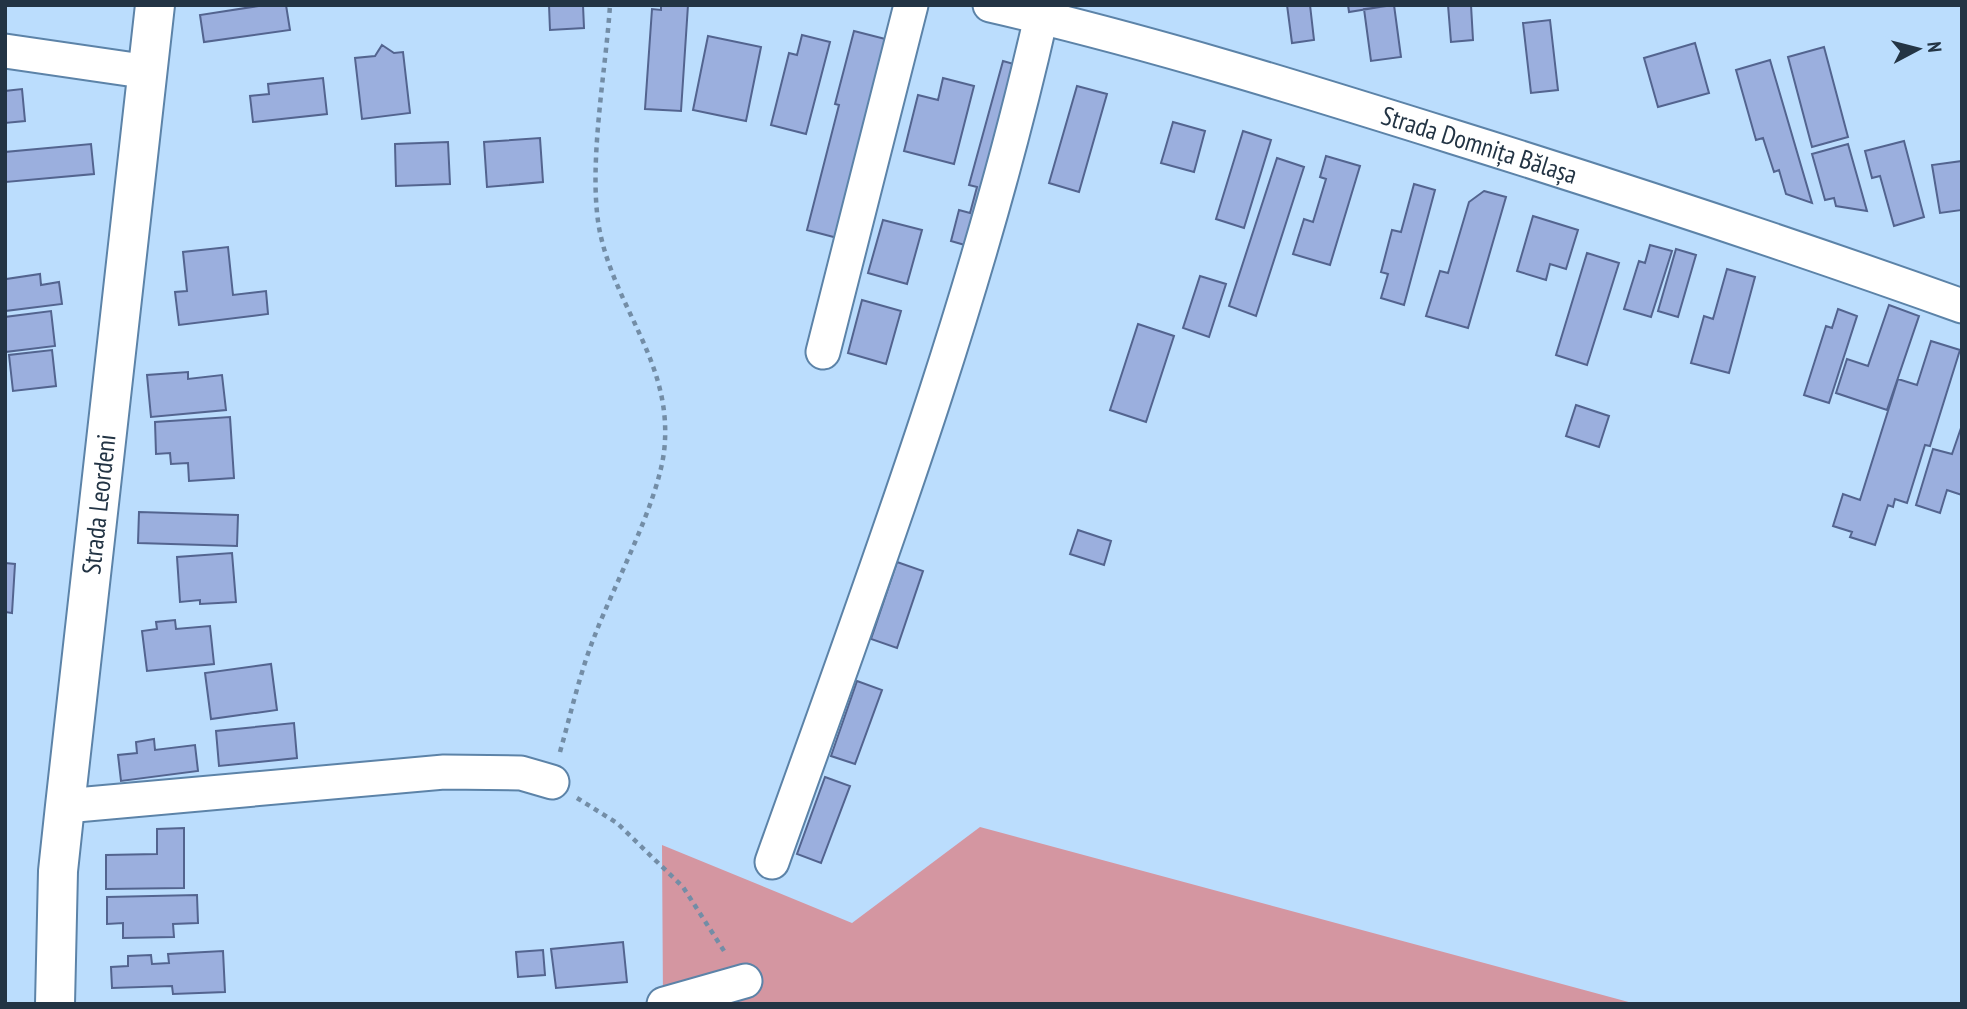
<svg xmlns="http://www.w3.org/2000/svg" width="1967" height="1009" viewBox="0 0 1967 1009" font-family="'PT Sans Narrow',sans-serif">
  <style>
    .green { fill: #d496a1 }
    .building { fill: #9bafde; stroke: #53648f; stroke-width: 2 }
    .lines { fill: none; stroke-linecap: round; stroke-linejoin: round }
    .street-casing { stroke: #5c83a8; stroke-width: 37 }
    .secondary-casing { stroke: #5c83a8; stroke-width: 42 }
    .path { stroke: #738da6; stroke-width: 4.5; stroke-dasharray: 5 5; stroke-linecap: butt }
    .street { stroke: #fff; stroke-width: 33 }
    .secondary { stroke: #fff; stroke-width: 38 }
    .labels { text-anchor: middle; stroke-width: 5; stroke-linejoin: round; paint-order: stroke }
    .street-label { font-size: 26px; fill: #233444; stroke: #bbddfd }
  </style>
  <rect width="100%" height="100%" fill="#bbddfd"/>
  <!-- green -->
  <path class="green" d="M980,827L1636,1004H663L662,845L852,923Z"/>
  <!-- building -->
  <path class="building" d="M265,5H286L290,30L204,42L200,15Z
    M549,5H583L584,28L550,30Z
    M661,5H688L681,111L645,109L652,9L661,10Z
    M1287,5H1310L1314,40L1292,43Z
    M1348,5H1392L1349,12Z
    M1394,5L1401,57L1371,61L1364,9Z
    M1448,5H1471L1473,40L1451,42Z
    M1550,20L1558,90L1531,93L1523,23Z
    M854,31L897,42L845,240L807,230L839,105L835,104Z
    M802,35L830,42L806,134L771,125L789,53L797,55Z
    M708,36L761,47L746,121L693,110Z
    M1695,43L1709,93L1658,107L1644,58Z
    M382,45L394,53L403,52L410,113L362,119L355,58L375,56Z
    M1824,47L1848,137L1812,147L1788,57Z
    M1770,60L1812,203L1786,194L1779,170L1774,172L1763,138L1756,140L1736,70Z
    M1003,61L1024,67L975,248L951,241L959,210L970,213L977,187L969,185Z
    M323,78L327,114L253,122L250,96L269,94L268,84Z
    M943,78L974,86L954,164L904,151L918,95L938,100Z
    M1077,86L1107,94L1079,192L1049,183Z
    M22,89L25,121L5,123V91Z
    M1173,122L1205,131L1194,172L1161,163Z
    M1243,131L1271,140L1244,228L1216,219Z
    M540,138L543,182L487,187L484,142Z
    M1904,141L1924,217L1894,226L1880,176L1872,178L1865,151Z
    M448,142L450,184L396,186L395,144Z
    M91,144L94,174L6,182L5,152Z
    M1848,144L1867,211L1836,206L1834,198L1825,200L1812,154Z
    M1326,156L1360,166L1330,265L1293,254L1304,219L1313,222L1326,179L1320,177Z
    M1277,158L1304,167L1256,316L1229,306Z
    M1962,161V210L1940,213L1932,165Z
    M1414,184L1435,190L1404,305L1381,298L1388,274L1381,272L1392,230L1401,232Z
    M1484,191L1506,197L1468,328L1426,316L1440,271L1448,273L1469,202Z
    M1533,216L1578,230L1566,269L1550,264L1546,280L1517,271Z
    M883,220L922,230L907,284L868,273Z
    M1650,245L1672,251L1651,317L1624,309L1639,261L1645,263Z
    M228,247L233,295L266,291L268,314L179,325L175,292L187,291L183,252Z
    M1676,249L1696,255L1678,317L1658,311Z
    M1587,253L1619,263L1587,365L1556,355Z
    M1727,269L1755,277L1729,373L1691,363L1704,316L1713,319Z
    M5,273L6,279L40,274L41,285L59,282L62,304L5,311Z
    M1200,276L1226,284L1209,337L1183,328Z
    M862,300L901,311L886,364L848,353Z
    M1889,305L1919,316L1887,410L1836,393L1847,359L1868,366Z
    M1838,309L1857,316L1829,403L1804,395L1826,326L1832,328Z
    M51,311L55,346L5,352V317Z
    M1138,324L1174,336L1146,422L1110,410Z
    M1931,341L1960,350L1930,446L1925,445L1907,503L1895,499L1893,507L1888,505L1875,545L1850,537L1852,532L1833,526L1843,494L1860,500L1898,379L1917,385Z
    M52,350L56,386L13,391L9,355Z
    M188,372V379L222,375L226,410L151,417L147,375Z
    M1576,405L1609,416L1599,447L1566,436Z
    M230,417L234,478L189,481L188,463L171,464L170,453L156,454L155,422Z
    M1962,425V495L1947,490L1940,513L1916,505L1933,449L1952,454Z
    M139,512L238,515L237,546L138,543Z
    M1078,530L1111,541L1104,565L1070,554Z
    M232,553L236,602L200,604V600L180,602L177,557Z
    M897,562L923,571L897,648L871,639Z
    M5,563L15,564L12,613L5,612Z
    M175,620L176,629L210,626L214,664L147,671L142,631L157,629L156,622Z
    M271,664L277,710L211,719L205,673Z
    M857,681L882,690L855,764L831,756Z
    M294,723L297,758L219,766L216,731Z
    M154,739L155,750L195,745L198,771L121,781L118,755L137,753L136,742Z
    M825,777L850,786L821,863L797,854Z
    M184,828V888L106,889V855L157,854V829Z
    M197,895L198,923L173,924L174,937L123,938V923L107,924V897Z
    M623,942L627,982L556,988L551,949Z
    M543,950L545,975L518,977L516,952Z
    M223,951L225,992L173,994L172,986L112,988L111,967L128,966V956L151,955L152,964L169,963L168,954Z"/>
  <g class="lines">
    <defs>
      <g id="street">
        <path id="s1" d="M990,5C1147,41 1301,89 1454,137C1624,190 1794,246 1962,306"/>
        <path d="M5,51L149,72"/>
        <path d="M823,352L911,5"/>
        <path d="M65,806L444,772L521,773L552,782"/>
        <path d="M772,862C871,584 976,306 1041,17"/>
        <path d="M664,1004L745,981"/>
      </g>
      <g id="secondary">
        <path id="s2" d="M55,1004L58,871L65,806L155,5"/>
      </g>
    </defs>
    <!-- street casing -->
    <use href="#street" class="street-casing"/>
    <!-- secondary casing -->
    <use href="#secondary" class="secondary-casing"/>
    <!-- path -->
    <path class="path" d="M560,752C571,713 580,672 595,635C615,583 657,505 664,452C674,367 619,314 601,237C586,174 606,71 610,5
      M577,798L617,823L683,887L726,954"/>
    <!-- street -->
    <use href="#street" class="street"/>
    <!-- secondary -->
    <use href="#secondary" class="secondary"/>
  </g>
  <g class="labels">
    <!-- street labels -->
    <g class="street-label">
      <text dy="9" stroke="none"><textPath href="#s1" startOffset="509">Strada Domnița Bălașa</textPath></text>
      <text dy="9" stroke="none"><textPath href="#s2" startOffset="502">Strada Leordeni</textPath></text>
    </g>
  </g>
  <!-- border -->
  <rect width="1967" height="1009" fill="none" stroke="#233444" stroke-width="14"/>
  <!-- north arrow -->
  <g transform="translate(1918 49) rotate(83)" stroke="#bbddfd" stroke-width="5" paint-order="stroke">
  <path d="M0-5L12 26L0 18L-12 26Z" fill="#233444"/>
  <text y="-10" font-size="19" font-weight="bold" text-anchor="middle" fill="#233444">N</text>
  </g>
</svg>
